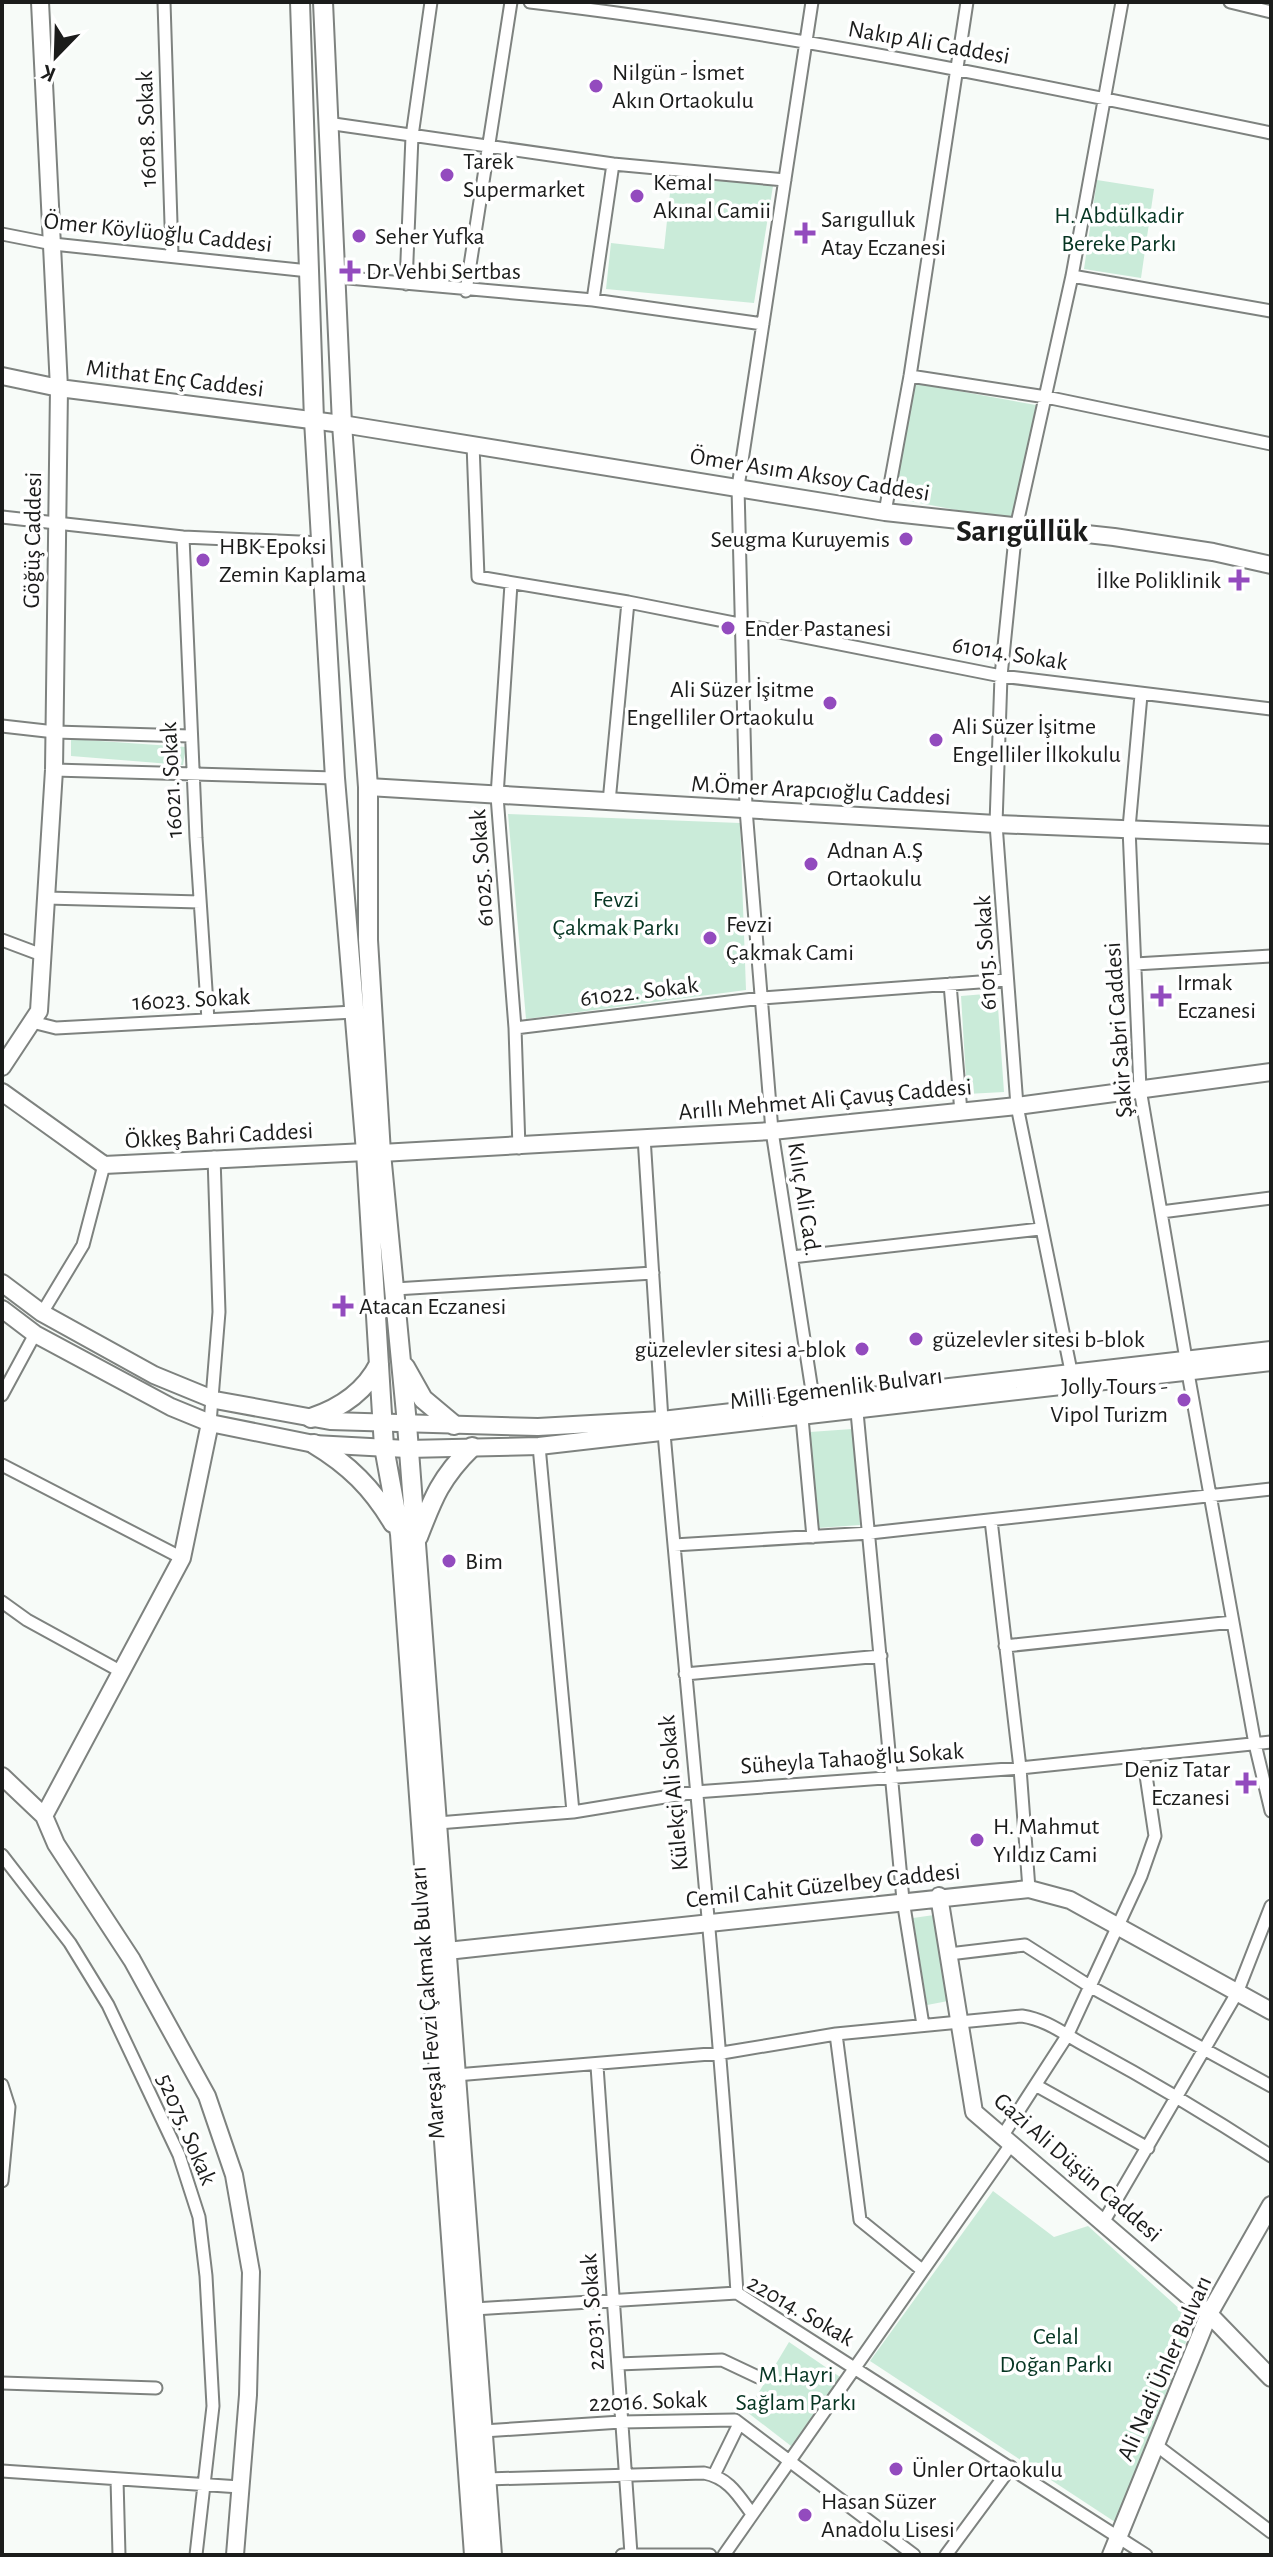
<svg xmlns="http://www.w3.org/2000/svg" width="1273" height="2557" viewBox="0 0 1273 2557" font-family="'Alegreya Sans',sans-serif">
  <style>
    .green { fill: #caebd9 }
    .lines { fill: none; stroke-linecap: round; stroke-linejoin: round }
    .street-casing { stroke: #7e827f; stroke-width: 15 }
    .secondary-casing { stroke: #7e827f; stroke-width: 20 }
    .primary-casing { stroke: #7e827f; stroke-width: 22 }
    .street { stroke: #fff; stroke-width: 11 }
    .secondary { stroke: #fff; stroke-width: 16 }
    .primary { stroke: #fff; stroke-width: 18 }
    .poi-dot { fill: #934bbe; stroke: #fff; stroke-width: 3 }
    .labels { text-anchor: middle; stroke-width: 7; stroke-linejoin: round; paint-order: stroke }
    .street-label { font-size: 24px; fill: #1b1c1b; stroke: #fff }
    .poi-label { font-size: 24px; fill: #1b1c1b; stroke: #fff; text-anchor: start }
    .park-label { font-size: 24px; fill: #063522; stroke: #fff }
    .district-label { font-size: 32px; font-weight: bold; fill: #1b1c1b; stroke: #fff }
  </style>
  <rect width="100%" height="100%" fill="#f7fbf8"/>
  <!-- green -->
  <path class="green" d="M672,174L773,186L754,303L606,289L611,243L664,249Z
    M1097,180L1154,189L1141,278L1084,269Z
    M914,383L1036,405L1015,521L893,498Z
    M71,739L186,747L183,765L71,756Z
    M508,814L740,823L746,990L526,1019Z
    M997,993L1004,1092L967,1094L961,996Z
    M852,1429L860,1525L818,1528L810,1432Z
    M934,1915L948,2001L927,2005L913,1918Z
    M993,2191L1054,2237L1088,2226L1194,2322L1115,2522L870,2361Z
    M789,2342L840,2377L791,2446L747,2412Z"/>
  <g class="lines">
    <defs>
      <path id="street" d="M164,2L172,255
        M530,2C780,31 1025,82 1271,133
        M812,2L738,487L746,809L772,1131L814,1404
        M1230,2L1271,12
        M327,123L613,164L785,180
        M2,234L53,244L309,271
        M1072,276L1271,311
        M337,277L593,300L763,324
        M406,284L412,136L431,2
        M466,291L511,2
        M593,300L613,164
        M910,376L1046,397L1271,444
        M473,444L478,577L628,602L1001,676L1271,709
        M885,512L910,376L967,2
        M2,517L183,537L322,543
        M183,537L196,838L208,1020
        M511,584L497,796L515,1028L519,1148
        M1141,695L1129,828L1140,1089L1186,1359
        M2,726L55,732L190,736
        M54,770L335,778
        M609,802L628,602
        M46,898L200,902
        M2,940L42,955
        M1135,964L1271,956
        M950,984L961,1112
        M32,1022L56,1028L354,1012
        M515,1028L762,998L1007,980
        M644,1137L662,1420
        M1161,1212L1271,1198
        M792,1257L1040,1229
        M395,1289L653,1273
        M42,1313L83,1245L104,1165
        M1071,1371L1017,1106L996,824L1001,676L1016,528L1072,276L1122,2
        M1188,1373L1255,1744L1271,1811
        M2,1395L35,1334
        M857,1412L903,1900L923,2025
        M802,1418L813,1537
        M210,1423L219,1312L214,1157
        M664,1433C689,1719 719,2006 737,2293
        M539,1446L573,1812
        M2,1465L182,1558
        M991,1520L1020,1768L1029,1889
        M674,1545L870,1533L1271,1489
        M2,1602L27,1620L120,1671
        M1005,1646L1233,1622
        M685,1674L881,1656
        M438,1823L573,1812L695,1792L1020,1768L1271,1742
        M2,1855L70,1943L108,2005L179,2155L199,2217L206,2276L213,2406L196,2555
        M949,1954L1025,1945L1091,1987L1271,2086
        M836,2034L860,2220L922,2270
        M597,2066L631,2554
        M456,2075L722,2053L836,2034L1022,2016C1048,2020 1065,2035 1088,2047C1151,2081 1211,2117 1271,2156
        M2,2085L9,2107L2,2181
        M1037,2086L1148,2148
        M1003,2135L1067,2036L1141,1876L1155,1836L1143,1755
        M1104,2221L1237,1993L1271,1906
        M474,2309L737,2293L1146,2555
        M618,2364L722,2360L758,2377
        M2,2383L156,2388
        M483,2431L621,2422L735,2420L914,2555
        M1156,2445L1271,2532
        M2,2471L240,2487
        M714,2475L739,2424
        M117,2479L119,2555
        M486,2479L704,2473C729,2478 738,2495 752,2514
        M622,2555H710
        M724,2555L1012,2143
        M946,2555L1011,2467"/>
      <path id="secondary" d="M2,376L59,388L342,424L885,512L1114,537L1213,552L1271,565
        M368,787L996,824L1271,835
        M2,1067L39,1011L54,770L59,388L40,2
        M2,1092L104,1165L366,1152
        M381,1153L772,1131L1017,1106L1271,1072
        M2,1283L42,1313L154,1375L215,1400L330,1421L538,1427L662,1420L1271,1350
        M2,1309L35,1334L171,1407L210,1423L314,1444L407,1449L539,1446L1271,1362
        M2,1776L44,1816L56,1844L132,1960L207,2096L234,2175L251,2272L248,2395L235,2555
        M44,1816L182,1558L210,1423
        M939,1896L974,2112L1209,2314L1271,2378
        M447,1951L1029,1889L1070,1900L1271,2011
        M1111,2555L1209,2314L1271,2205"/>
      <path id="primary" d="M300,2L314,420L335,778L366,1152L384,1447L400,1534L474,2555
        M323,2L342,424L368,787V940L381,1153L407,1424L492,2555
        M405,1367L423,1399L454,1425
        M311,1418C341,1408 365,1392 379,1364
        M314,1444C349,1465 372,1488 393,1523
        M418,1537C433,1498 441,1477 472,1447"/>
    </defs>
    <!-- street casing -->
    <use href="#street" class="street-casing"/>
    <!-- secondary casing -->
    <use href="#secondary" class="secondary-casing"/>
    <!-- primary casing -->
    <use href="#primary" class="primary-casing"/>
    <!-- street -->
    <use href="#street" class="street"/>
    <!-- secondary -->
    <use href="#secondary" class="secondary"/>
    <!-- primary -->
    <use href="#primary" class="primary"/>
  </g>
  <!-- markers -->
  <g class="poi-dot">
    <circle cx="596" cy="86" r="8"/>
    <circle cx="447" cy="175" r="8"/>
    <circle cx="637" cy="196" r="8"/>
    <path d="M801 221h8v8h8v8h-8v8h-8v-8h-8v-8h8z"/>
    <circle cx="359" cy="236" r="8"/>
    <path d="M346 259h8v8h8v8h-8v8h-8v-8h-8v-8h8z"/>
    <circle cx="906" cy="539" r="8"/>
    <circle cx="203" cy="560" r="8"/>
    <path d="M1235 568h8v8h8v8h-8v8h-8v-8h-8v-8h8z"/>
    <circle cx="728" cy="628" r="8"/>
    <circle cx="830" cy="703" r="8"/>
    <circle cx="936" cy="740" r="8"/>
    <circle cx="811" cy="864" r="8"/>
    <circle cx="710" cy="938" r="8"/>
    <path d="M1157 984h8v8h8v8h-8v8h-8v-8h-8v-8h8z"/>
    <path d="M339 1294h8v8h8v8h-8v8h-8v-8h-8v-8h8z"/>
    <circle cx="916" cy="1339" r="8"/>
    <circle cx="862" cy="1349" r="8"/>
    <circle cx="1184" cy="1400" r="8"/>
    <circle cx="449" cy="1561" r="8"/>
    <path d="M1242 1771h8v8h8v8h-8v8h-8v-8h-8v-8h8z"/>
    <circle cx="977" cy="1840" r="8"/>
    <circle cx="896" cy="2469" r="8"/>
    <circle cx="805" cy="2515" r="8"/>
  </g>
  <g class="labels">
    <!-- street labels -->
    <g class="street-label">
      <text transform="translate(929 42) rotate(10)" y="8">Nakıp Ali Caddesi</text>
      <text transform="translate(146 129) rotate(-92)" y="8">16018. Sokak</text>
      <text transform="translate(158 232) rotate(6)" y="8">Ömer Köylüoğlu Caddesi</text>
      <text transform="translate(175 378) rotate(7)" y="8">Mithat Enç Caddesi</text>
      <text transform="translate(810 474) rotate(9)" y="8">Ömer Asım Aksoy Caddesi</text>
      <text transform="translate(32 540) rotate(-89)" y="8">Göğüş Caddesi</text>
      <text transform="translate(1010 653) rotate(9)" y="8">61014. Sokak</text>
      <text transform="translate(171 780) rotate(-93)" y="8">16021. Sokak</text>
      <text transform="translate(821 790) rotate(3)" y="8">M.Ömer Arapcıoğlu Caddesi</text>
      <text transform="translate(481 868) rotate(-94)" y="8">61025. Sokak</text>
      <text transform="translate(985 953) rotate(-93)" y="8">61015. Sokak</text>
      <text transform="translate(639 991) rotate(-7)" y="8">61022. Sokak</text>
      <text transform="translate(191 999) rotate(-3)" y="8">16023. Sokak</text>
      <text transform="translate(1118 1030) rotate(-94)" y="8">Şakir Sabri Caddesi</text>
      <text transform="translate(825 1099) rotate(-5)" y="8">Arıllı Mehmet Ali Çavuş Caddesi</text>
      <text transform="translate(219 1135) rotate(-3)" y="8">Ökkeş Bahri Caddesi</text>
      <text transform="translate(805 1199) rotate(81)" y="8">Kılıç Ali Cad.</text>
      <text transform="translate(836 1388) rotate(-7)" y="8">Milli Egemenlik Bulvarı</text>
      <text transform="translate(852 1758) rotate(-4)" y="8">Süheyla Tahaoğlu Sokak</text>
      <text transform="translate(673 1793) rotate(-95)" y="8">Külekçi Ali Sokak</text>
      <text transform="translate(823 1885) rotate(-6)" y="8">Cemil Cahit Güzelbey Caddesi</text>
      <text transform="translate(427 2003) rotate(-94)" y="8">Mareşal Fevzi Çakmak Bulvarı</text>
      <text transform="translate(187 2129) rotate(67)" y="8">52075. Sokak</text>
      <text transform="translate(1078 2167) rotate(41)" y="8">Gazi Ali Düşün Caddesi</text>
      <text transform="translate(801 2310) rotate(30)" y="8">22014. Sokak</text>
      <text transform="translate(592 2312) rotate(-94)" y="8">22031. Sokak</text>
      <text transform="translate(1164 2368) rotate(-66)" y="8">Ali Nadi Ünler Bulvarı</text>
      <text transform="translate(648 2401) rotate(-2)" y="8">22016. Sokak</text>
    </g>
    <!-- poi labels -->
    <g class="poi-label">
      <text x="612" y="80">Nilgün - İsmet<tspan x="612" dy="28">Akın Ortaokulu</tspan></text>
      <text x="463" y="169">Tarek<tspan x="463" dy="28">Supermarket</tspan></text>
      <text x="653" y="190">Kemal<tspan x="653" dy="28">Akınal Camii</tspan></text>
      <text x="821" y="227">Sarıgulluk<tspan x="821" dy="28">Atay Eczanesi</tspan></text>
      <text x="375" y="244">Seher Yufka</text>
      <text x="366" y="279">Dr Vehbi Sertbas</text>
      <text x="890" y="547" text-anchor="end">Seugma Kuruyemis</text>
      <text x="219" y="554">HBK Epoksi<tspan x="219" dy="28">Zemin Kaplama</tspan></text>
      <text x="1221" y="588" text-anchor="end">İlke Poliklinik</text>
      <text x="744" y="636">Ender Pastanesi</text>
      <text x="814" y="697" text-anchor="end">Ali Süzer İşitme<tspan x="814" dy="28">Engelliler Ortaokulu</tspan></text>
      <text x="952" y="734">Ali Süzer İşitme<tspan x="952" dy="28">Engelliler İlkokulu</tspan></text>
      <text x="827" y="858">Adnan A.Ş<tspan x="827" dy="28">Ortaokulu</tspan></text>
      <text x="726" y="932">Fevzi<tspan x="726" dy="28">Çakmak Cami</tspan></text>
      <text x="1177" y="990">Irmak<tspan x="1177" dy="28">Eczanesi</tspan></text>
      <text x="359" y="1314">Atacan Eczanesi</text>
      <text x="932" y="1347">güzelevler sitesi b-blok</text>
      <text x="846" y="1357" text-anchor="end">güzelevler sitesi a-blok</text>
      <text x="1168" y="1394" text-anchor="end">Jolly Tours -<tspan x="1168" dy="28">Vipol Turizm</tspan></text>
      <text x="465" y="1569">Bim</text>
      <text x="1230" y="1777" text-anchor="end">Deniz Tatar<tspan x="1230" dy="28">Eczanesi</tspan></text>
      <text x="993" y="1834">H. Mahmut<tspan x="993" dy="28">Yıldız Cami</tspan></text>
      <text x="912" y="2477">Ünler Ortaokulu</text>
      <text x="821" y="2509">Hasan Süzer<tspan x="821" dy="28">Anadolu Lisesi</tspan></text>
    </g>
    <!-- park labels -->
    <g class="park-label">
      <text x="1119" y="223">H. Abdülkadir<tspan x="1119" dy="28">Bereke Parkı</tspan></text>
      <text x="616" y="907">Fevzi<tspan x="616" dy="28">Çakmak Parkı</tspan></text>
      <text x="1056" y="2344">Celal<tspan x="1056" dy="28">Doğan Parkı</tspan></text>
      <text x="796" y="2382">M.Hayri<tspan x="796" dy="28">Sağlam Parkı</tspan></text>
    </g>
    <!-- district labels -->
    <g class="district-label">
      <text x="1022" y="541">Sarıgüllük</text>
    </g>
  </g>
  <!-- border -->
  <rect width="1273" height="2557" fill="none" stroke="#1b1c1b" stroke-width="8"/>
  <!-- north arrow -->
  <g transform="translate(56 56) rotate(203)" stroke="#ffffff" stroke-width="6" paint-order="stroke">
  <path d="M0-6L14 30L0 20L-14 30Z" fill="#1b1c1b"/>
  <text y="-12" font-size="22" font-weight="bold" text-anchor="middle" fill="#1b1c1b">K</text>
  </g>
</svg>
